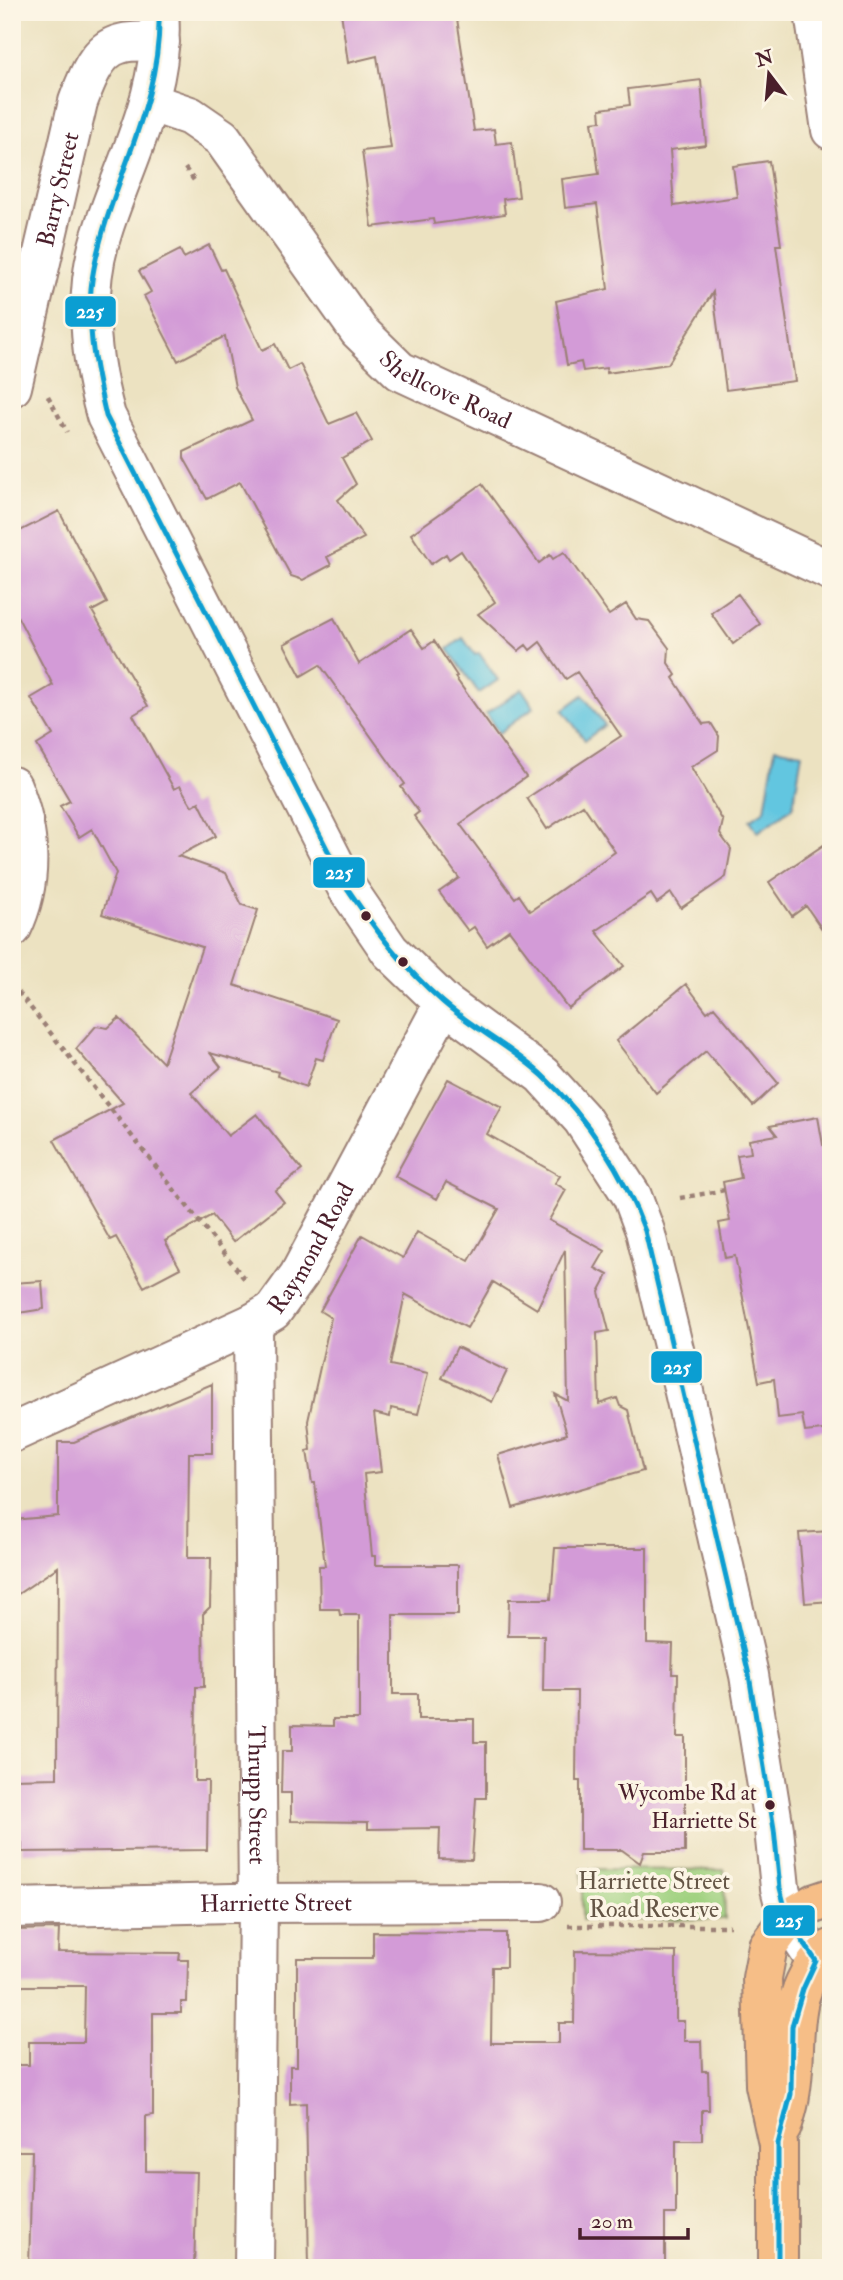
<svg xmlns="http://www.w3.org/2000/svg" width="843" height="2280" viewBox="0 0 843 2280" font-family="'IM FELL Double Pica',serif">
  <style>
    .green { fill: #a1d281; stroke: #767856; stroke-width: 2 }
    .water { fill: #62c6e0; stroke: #567286; stroke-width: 2 }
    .building { fill: #d39bd7 }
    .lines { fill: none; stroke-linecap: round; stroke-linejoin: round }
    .minor-casing { stroke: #9b8076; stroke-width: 42 }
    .major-casing { stroke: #9b8076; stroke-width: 42 }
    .path { stroke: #9b8076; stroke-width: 4.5; stroke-dasharray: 5 5; stroke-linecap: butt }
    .minor { stroke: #fff; stroke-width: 38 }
    .major { stroke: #f6be87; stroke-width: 38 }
    .bus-1-casing { stroke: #fcf5e5; stroke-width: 10 }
    .bus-1 { stroke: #0b9ed2; stroke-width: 5 }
    .bus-dot { fill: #4a1f2b; stroke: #fcf5e5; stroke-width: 2.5 }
    .labels { text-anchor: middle; stroke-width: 7; stroke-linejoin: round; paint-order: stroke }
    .bus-label { font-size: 22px; fill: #4a1f2b; stroke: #fcf5e5; text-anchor: end }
    .street-label { font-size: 24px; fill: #4a1f2b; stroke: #fcf5e5 }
    .park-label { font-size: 24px; fill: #645545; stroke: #fcf5e5 }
    .line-badge { stroke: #fcf5e5; stroke-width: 2.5 }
    .badge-label { font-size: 19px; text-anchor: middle; font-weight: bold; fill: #fff }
  </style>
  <rect width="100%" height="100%" fill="#fcf5e5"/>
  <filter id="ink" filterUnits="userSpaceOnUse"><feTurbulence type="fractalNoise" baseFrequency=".0143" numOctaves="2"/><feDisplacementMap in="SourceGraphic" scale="14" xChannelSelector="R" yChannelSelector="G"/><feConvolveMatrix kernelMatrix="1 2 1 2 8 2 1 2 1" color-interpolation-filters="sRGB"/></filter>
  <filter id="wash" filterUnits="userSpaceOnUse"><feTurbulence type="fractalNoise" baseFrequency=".00686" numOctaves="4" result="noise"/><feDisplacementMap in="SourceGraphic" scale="28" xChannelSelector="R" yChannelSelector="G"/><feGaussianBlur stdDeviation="1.57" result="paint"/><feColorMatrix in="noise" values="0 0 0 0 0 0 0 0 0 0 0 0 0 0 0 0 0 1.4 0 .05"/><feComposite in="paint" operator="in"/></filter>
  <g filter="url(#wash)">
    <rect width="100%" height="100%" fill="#ece2c1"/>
    <!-- green -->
    <path class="green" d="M582,1869L724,1870L725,1919L582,1920Z"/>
    <!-- water -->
    <path class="water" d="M463,638L475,655L479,653L498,680L479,693L448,649Z
      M522,689L534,707L499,733L486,714Z
      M583,695L605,725L585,740L563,710Z
      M775,748L802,753L793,807L758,832L750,820L765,810Z"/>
    <g id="blocks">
      <!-- building -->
      <path class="building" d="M341,12H456L474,131L494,129L496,144L512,142L519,197L503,199L505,214L434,224L433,219L372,227L362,151L391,148L377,56L348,63Z
        M701,80L706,145L670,150L674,206L737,197L733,166L769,161L781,245H776L795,381L726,390L713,292L668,364L607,373L606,368L583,371L581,362L567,365L556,301L608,289L597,204L565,208L562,179L599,174L592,122L601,121L600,109L630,105L628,89Z
        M209,245L221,270L224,269L262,350L275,344L288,370L300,364L329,424L356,413L372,441L342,458L356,484L338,500L364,538L327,557L331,565L303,580L291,576L240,482L207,499L184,458V452L252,420L235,387L225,336L178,361L144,296L151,292L139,271L180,250L184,258Z
        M482,484L539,563L550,555L553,559L564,552L609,615L626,604L636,619L649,621L669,648L668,663L676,675L673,678L703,724L711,723L719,736L718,750L691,767L723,821L720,834L731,849L726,877L681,908L671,893L657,903L651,894L596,931L624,966L568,1008L509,930L487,946L474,927L468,931L439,892L459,878L414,816L419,812L401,787L405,784L320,665L301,676L284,644L334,618L359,664L411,629L424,648L434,641L457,676L455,677L526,777L460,824L515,898L519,895L530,911L615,852L583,805L547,829L527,798L621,736L577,672L566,679L540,642L530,650L526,645L518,651L478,614L495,602L461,551L449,559L446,554L431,564L411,534Z
        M59,511L107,603L92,611L148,706L133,715L174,789L180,786L192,806L199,802L216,836L178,856L226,873L242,905L258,910L234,985L337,1019L323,1060L316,1058L306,1087L277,1076L278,1072L210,1053L221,1067L191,1093L228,1136L257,1114L302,1170L275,1191L284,1202L233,1242L212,1215L165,1241L180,1268L144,1287L116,1237L110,1240L54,1140L123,1103L76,1049L96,1026L108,1028L119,1018L163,1063L202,947L102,914L116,873L92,829L79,837L60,806L70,801L37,745L53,735L31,698L53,685L12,606V535Z
        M738,594L760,624L733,644L711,613Z
        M831,840V942L806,906L792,916L769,882Z
        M686,984L707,1012L714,1007L778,1083L753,1106L706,1051L656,1093L616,1041Z
        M448,1079L502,1107L487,1134L560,1176L555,1183L566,1190L549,1220L605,1251L595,1268L608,1275L599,1292L609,1331L597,1333L599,1404L617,1398L620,1406L628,1410L643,1471L513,1508L498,1455L567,1434L555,1394L568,1401L565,1250L537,1309L493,1282L467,1328L405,1294L390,1365L428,1373L418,1414L391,1408L390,1417L374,1413L381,1472L364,1474L372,1556H375V1565H458V1615H393V1694H418V1719H474V1742H486V1798H476L472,1860L439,1859L440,1828L368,1829V1822L291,1821V1793H281L282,1751H292V1725L333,1726V1719H359V1615H340L339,1609H320L319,1566H325L315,1483H312L307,1451L311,1450L308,1421L331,1318L320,1311L362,1235L403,1258L417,1232L469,1261L499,1209L446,1182L437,1199L395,1176Z
        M818,1117L823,1145L827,1144L831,1163V1429L805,1432L802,1415L778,1418L774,1379L759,1382L735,1256L725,1258L719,1223L730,1221L723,1182L741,1178L737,1155L751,1153L749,1140L777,1135L770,1126Z
        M42,1281L44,1309L12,1314V1283Z
        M457,1347L507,1371L492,1402L442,1378Z
        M212,1384V1453H189L188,1558H211L210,1607L203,1614L204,1687H196L195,1781H208L207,1850L22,1852V1843H12V1779L57,1778L58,1567L12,1598V1520L58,1516V1442H74Z
        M831,1531V1601L805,1603L799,1533Z
        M555,1548H647V1643L673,1644L672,1674H678L677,1737H685V1852H644L640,1863L622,1850H580V1781H576L577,1691H543L544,1636H508L509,1599H551Z
        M59,1929L58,1952L180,1953L179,1960H188L187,2002H181V2013H153V2115L146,2116V2171L197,2172L194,2268H29L32,2151H12V2065H29V2042H84L85,1986H12V1930Z
        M373,1932L506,1933V1967H492L491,2043H559V2023H574L575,1951L676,1952V2021H684V2041H701L702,2071H708L709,2110H702V2140H676V2214H665V2263H632V2268H546V2265L309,2268L306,2103L290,2104V2066H297V1958H373Z"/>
    </g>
  </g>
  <g filter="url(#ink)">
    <use href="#blocks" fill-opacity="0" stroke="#9b8076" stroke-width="2"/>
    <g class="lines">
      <defs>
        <g id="minor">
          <path d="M159,12C166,88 127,157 104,227C83,287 89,355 106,416L347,888L390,951L444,1003L542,1075L582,1119L632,1196L645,1231L679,1370L749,1675L774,1829L780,1888L788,1919L816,1961"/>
          <path d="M814,12L831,130"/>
          <path id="s1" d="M149,102L190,116L222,138L359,331L400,371L831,571"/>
          <path id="s2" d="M12,387L78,102C86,81 96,50 120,44C132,40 147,42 160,42"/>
          <path d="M12,786C31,832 34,882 12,928"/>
          <path id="s3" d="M253,1323L258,1903L254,2268"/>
          <path id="s4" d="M12,1433L253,1323L273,1311L299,1275L444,1003"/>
          <path id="s5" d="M12,1908L232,1903L541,1902"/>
        </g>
        <path id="major" d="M782,2127C785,2116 789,2106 790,2095C800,2042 782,1990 831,1949
          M778,2268V2144L765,2085L762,1978L768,1946L788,1919L813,1904L831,1898"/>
      </defs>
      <!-- minor casing -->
      <use href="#minor" class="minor-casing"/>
      <!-- major casing -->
      <use href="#major" class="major-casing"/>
      <!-- path -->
      <path class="path" d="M185,168L196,183
        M48,396L67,432
        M12,984L247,1282
        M680,1198L725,1190
        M568,1926H730"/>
      <!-- minor -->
      <use href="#minor" class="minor"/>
      <!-- major -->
      <use href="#major" class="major"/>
      <defs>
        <path id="bus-1" d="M159,12C162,104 111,181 94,268C84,317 95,369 106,416L347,888C377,932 403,967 443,1002C474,1029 513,1048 543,1076C587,1117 624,1174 645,1231L749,1675L774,1829L780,1888L788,1919L816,1961L803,1989L792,2026L791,2094L778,2144V2268"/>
      </defs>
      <!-- bus-1 casing -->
      <use href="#bus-1" class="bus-1-casing"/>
      <!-- bus-1 -->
      <use href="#bus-1" class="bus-1"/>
    </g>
  </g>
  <!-- markers -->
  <g class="bus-dot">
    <circle cx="366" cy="916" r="6"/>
    <circle cx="403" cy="962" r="6"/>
    <circle cx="770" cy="1805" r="6"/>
  </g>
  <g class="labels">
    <!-- bus labels -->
    <g class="bus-label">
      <text x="757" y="1800">Wycombe Rd at<tspan x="757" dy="28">Harriette St</tspan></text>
    </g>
    <!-- street labels -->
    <g class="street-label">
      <text dy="8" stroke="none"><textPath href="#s2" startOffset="203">Barry Street</textPath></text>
      <text dy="8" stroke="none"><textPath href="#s1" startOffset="425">Shellcove Road</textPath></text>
      <text dy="8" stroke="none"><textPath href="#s4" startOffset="362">Raymond Road</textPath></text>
      <text dy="8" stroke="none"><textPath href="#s3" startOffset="472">Thrupp Street</textPath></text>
      <text dy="8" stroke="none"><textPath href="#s5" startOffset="264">Harriette Street</textPath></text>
    </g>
    <!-- park labels -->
    <g class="park-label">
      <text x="654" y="1889">Harriette Street<tspan x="654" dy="28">Road Reserve</tspan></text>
    </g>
  </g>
  <g class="line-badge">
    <rect x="64" y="295" width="53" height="33" rx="7" fill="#0b9ed2"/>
    <rect x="312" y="856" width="54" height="33" rx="7" fill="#0b9ed2"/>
    <rect x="650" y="1350" width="53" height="34" rx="7" fill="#0b9ed2"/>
    <rect x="762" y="1904" width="54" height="33" rx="7" fill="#0b9ed2"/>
  </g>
  <g class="badge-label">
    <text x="90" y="318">225</text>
    <text x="339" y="879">225</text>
    <text x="677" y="1374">225</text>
    <text x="789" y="1927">225</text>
  </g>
  <!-- margin -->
  <rect width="843" height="2280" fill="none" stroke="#fcf5e5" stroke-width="42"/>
  <!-- north arrow -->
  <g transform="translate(769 74) rotate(344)" stroke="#fcf5e5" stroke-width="5" paint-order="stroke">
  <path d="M0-5L12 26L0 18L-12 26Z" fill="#4a1f2b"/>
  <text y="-10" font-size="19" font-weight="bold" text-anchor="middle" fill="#4a1f2b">N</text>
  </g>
  <!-- scale -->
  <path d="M580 2228v10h108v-10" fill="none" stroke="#4a1f2b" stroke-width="3.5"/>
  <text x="591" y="2228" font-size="21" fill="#4a1f2b" stroke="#fcf5e5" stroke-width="5" paint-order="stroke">20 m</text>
</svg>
